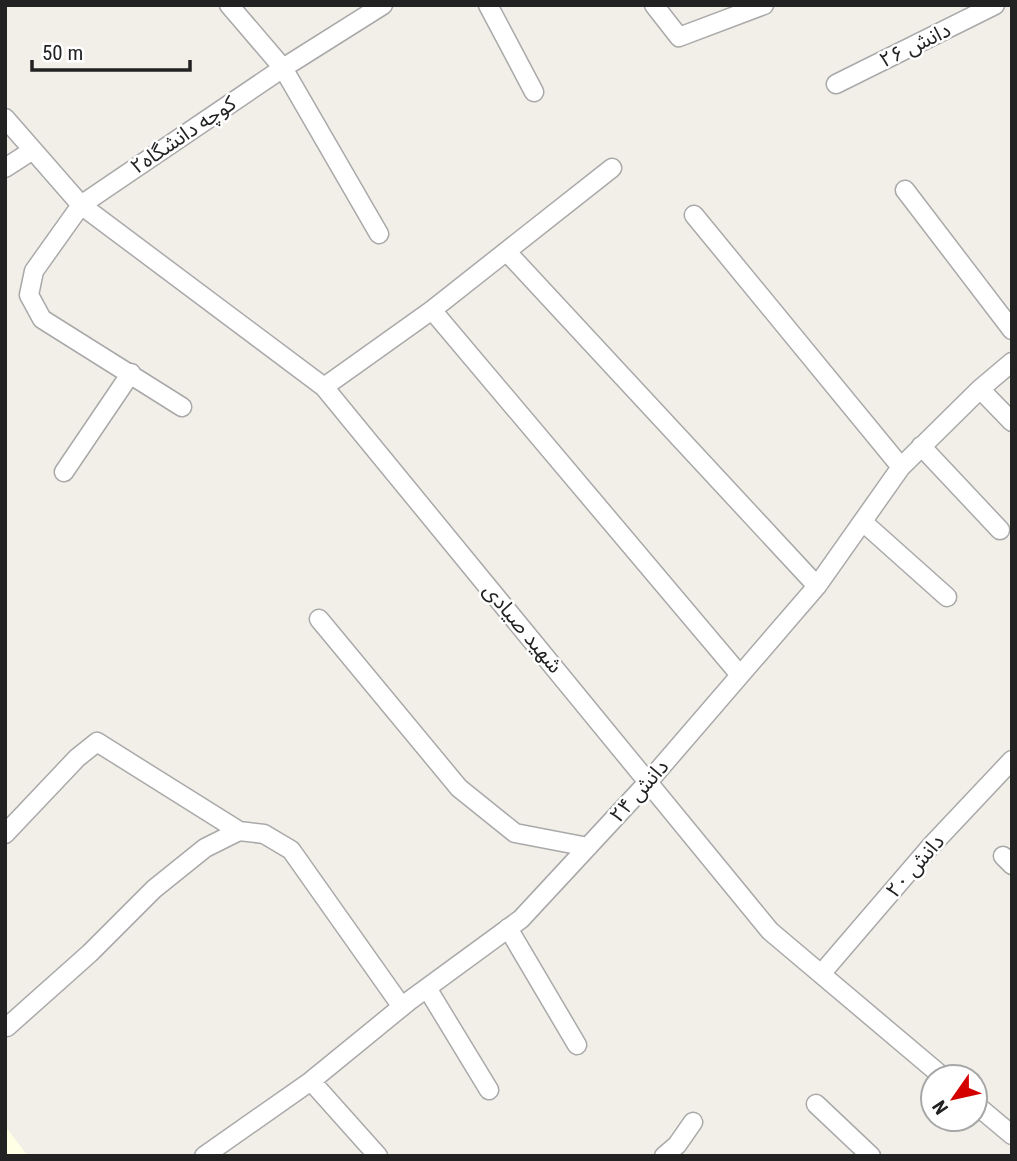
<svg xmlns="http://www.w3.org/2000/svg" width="1017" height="1161" viewBox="0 0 1017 1161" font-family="'Roboto Condensed','Noto Sans Arabic',sans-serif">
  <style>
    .education { fill: #ffffe5 }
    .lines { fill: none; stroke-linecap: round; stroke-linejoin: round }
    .street-casing { stroke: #a9a9a9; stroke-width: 21 }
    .street { stroke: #fff; stroke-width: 18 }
    .labels { text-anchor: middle; stroke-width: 5; stroke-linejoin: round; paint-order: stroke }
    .street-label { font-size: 21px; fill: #222; stroke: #fff }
  </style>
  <rect width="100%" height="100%" fill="#f2efe9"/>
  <!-- education -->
  <path class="education" d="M5,1126L28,1156H5Z"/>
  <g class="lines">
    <defs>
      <path id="street" d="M229,5L283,68L379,234
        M488,5L534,92
        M654,5L679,37L764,5
        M836,84L995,5
        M5,118L81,205L283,68L383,5
        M5,168L33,150
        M905,190L1012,330
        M694,215L901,467
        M507,252L817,586
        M432,310L740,675
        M324,387L432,310L612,168
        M980,389L1012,422
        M182,407L42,319L29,295L34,271L81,205L324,387L770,931L943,1077
        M921,446L1000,530
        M64,472L131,373
        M863,522L947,597
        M319,619L459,788L515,833L588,847
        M5,834L77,758L97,742L239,831
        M1003,856L1012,865
        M508,928L577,1045
        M821,974L930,847L1012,760
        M427,988L489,1090
        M7,1027L90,953L154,889L205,848L239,831L264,834L291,850L402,1007
        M311,1081L378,1156
        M816,1104L871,1156
        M975,1104L1012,1135
        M204,1156L311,1081L409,1001L521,919L649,781L817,586L901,467L980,389L1012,362
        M664,1156L677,1145L693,1122"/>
    </defs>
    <!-- street casing -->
    <use href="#street" class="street-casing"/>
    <!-- street -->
    <use href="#street" class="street"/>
  </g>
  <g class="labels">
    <!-- street labels -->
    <g class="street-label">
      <text transform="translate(915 45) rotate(-26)" y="7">دانش ۲۶</text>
      <text transform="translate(183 135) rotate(-34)" y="7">کوچه دانشگاه۲</text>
      <text transform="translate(523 628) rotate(50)" y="7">شهید صیادی</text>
      <text transform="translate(639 791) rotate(-48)" y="7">دانش ۲۴</text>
      <text transform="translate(915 866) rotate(-49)" y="7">دانش ۲۰</text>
    </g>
  </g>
  <!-- border -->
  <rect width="1017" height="1161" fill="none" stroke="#222222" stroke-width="14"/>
  <!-- north arrow -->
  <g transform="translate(954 1098) rotate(236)"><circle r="33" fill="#ffffff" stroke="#a7a7a7" stroke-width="2"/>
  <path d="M0-5L12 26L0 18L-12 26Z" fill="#d40000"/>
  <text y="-10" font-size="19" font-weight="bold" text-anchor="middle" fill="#222222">N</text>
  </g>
  <!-- scale -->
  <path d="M32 60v10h158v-10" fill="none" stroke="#222222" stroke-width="3.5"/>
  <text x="42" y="60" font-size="21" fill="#222222" stroke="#ffffff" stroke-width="5" paint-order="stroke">50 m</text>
</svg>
